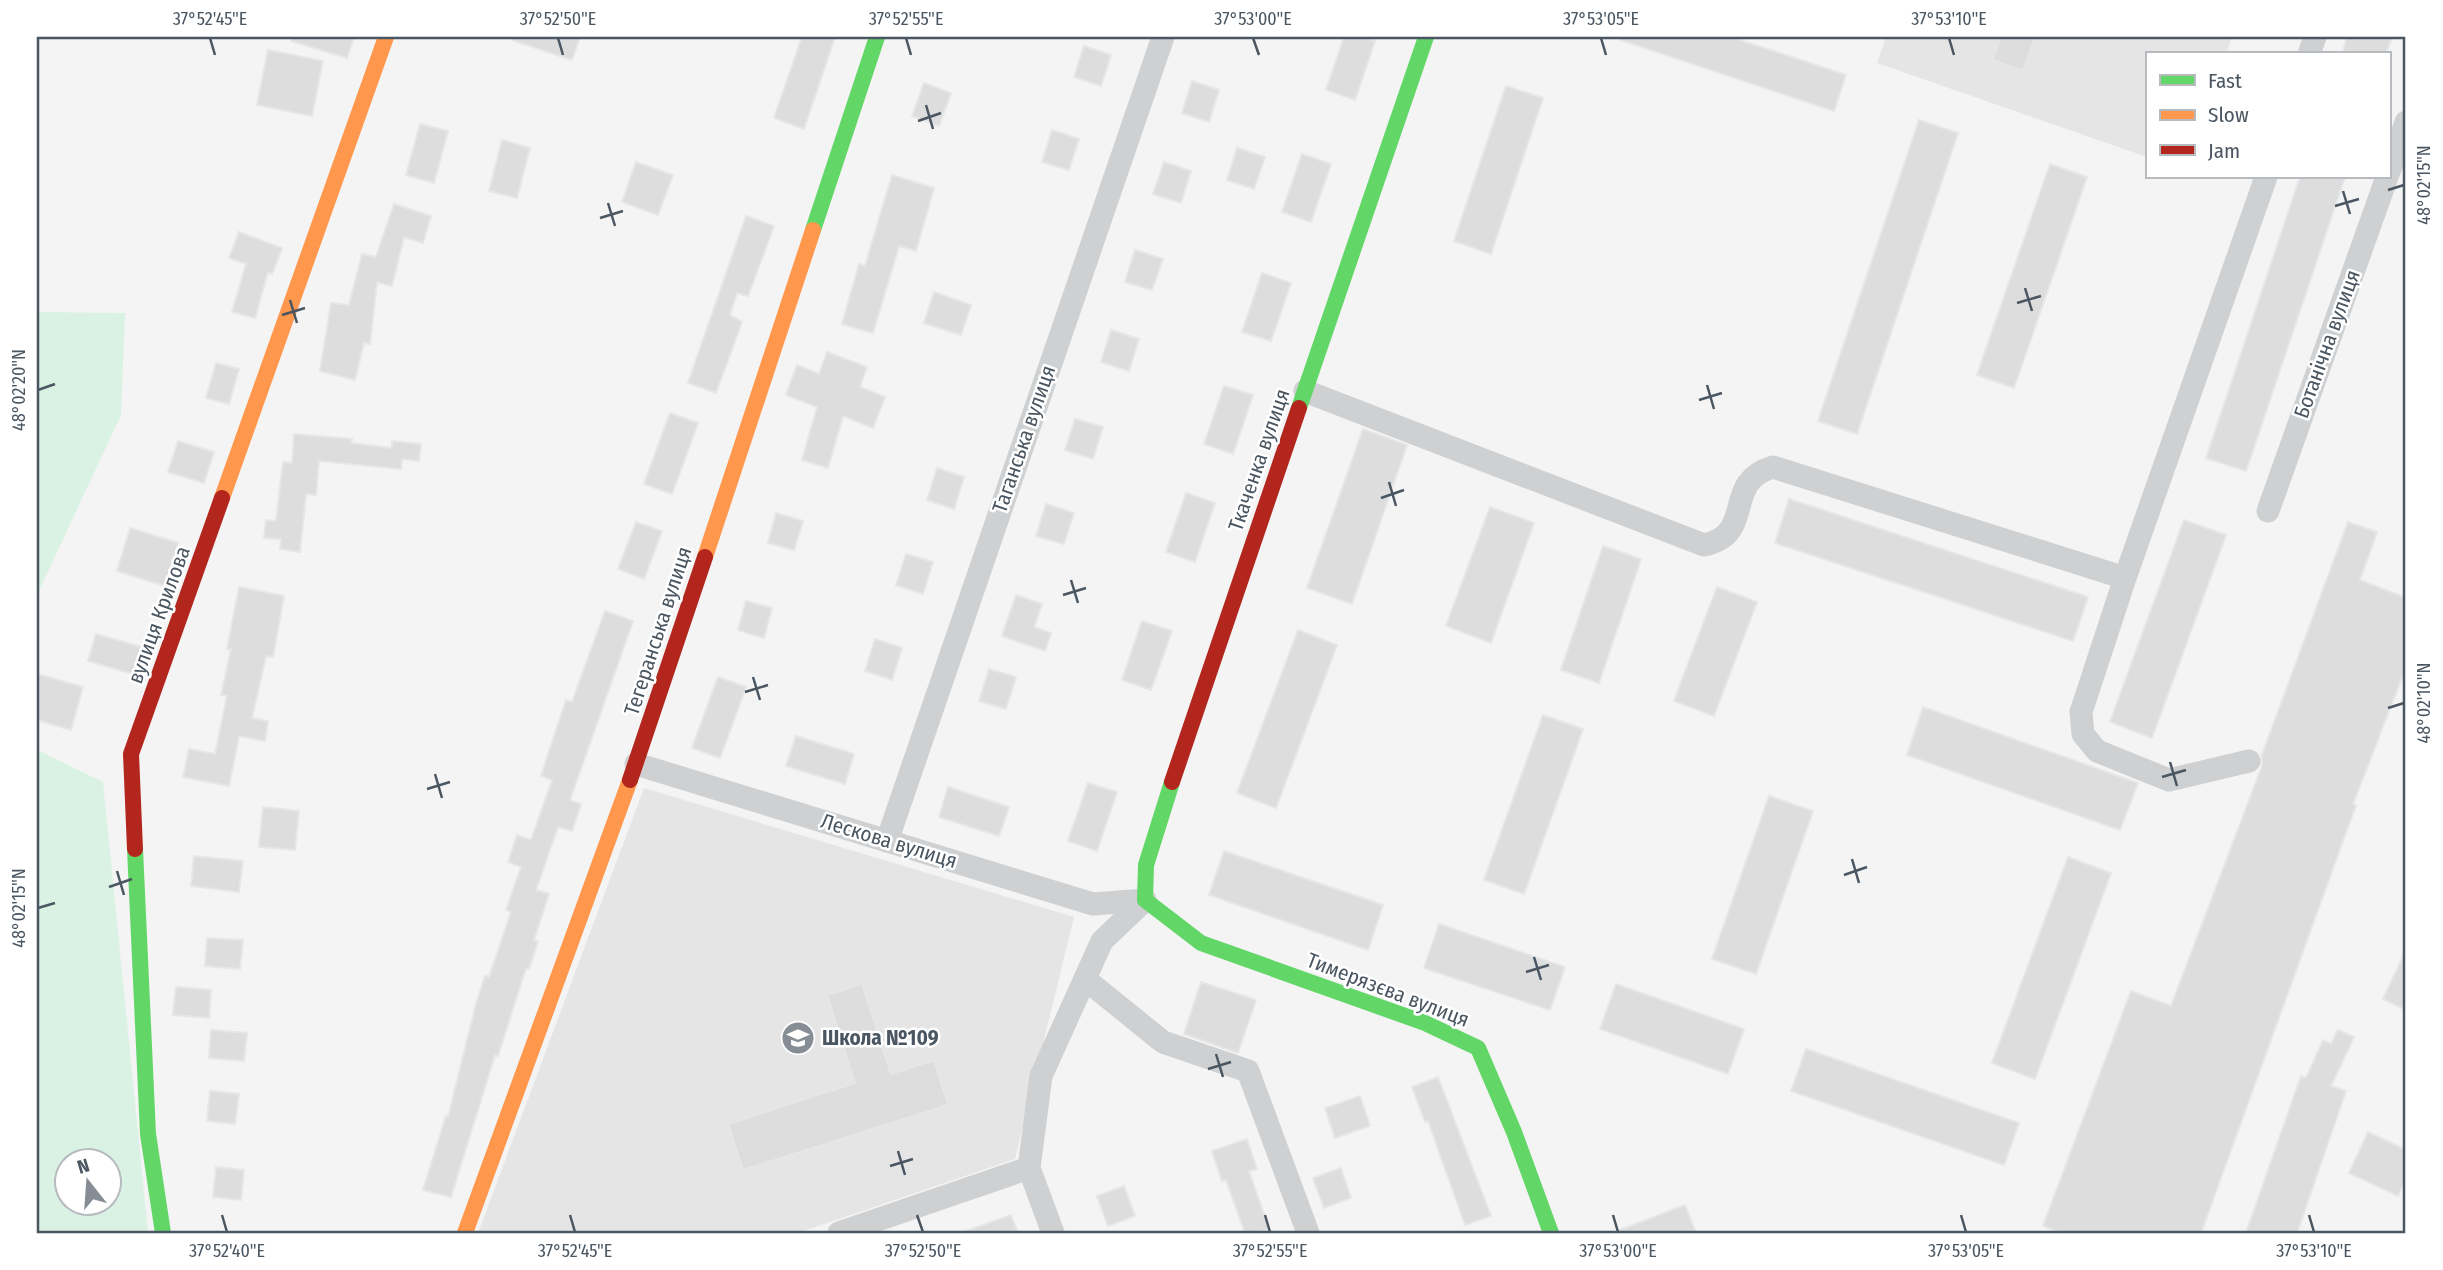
<svg xmlns="http://www.w3.org/2000/svg" width="2443" height="1270" viewBox="0 0 2443 1270" font-family="'Fira Sans Condensed',sans-serif">
  <style>
    .education { fill: #e6e5e6 }
    .green { fill: #d9f2e3; fill-rule: evenodd }
    .building { fill: #ddddde; stroke: #e5e6e7; stroke-width: 2 }
    .lines { fill: none; stroke-linecap: round; stroke-linejoin: round }
    .street { stroke: #ced0d2; stroke-width: 23 }
    .fast { stroke: #63d668; stroke-width: 16 }
    .slow { stroke: #ff974d; stroke-width: 16 }
    .jam { stroke: #b3261e; stroke-width: 16 }
    .ticks { fill: none; stroke: #4a5661; stroke-width: 2.5 }
    .labels { text-anchor: middle; stroke-width: 5; stroke-linejoin: round; paint-order: stroke }
    .street-label { font-size: 21px; fill: #4a5661; stroke: #fff }
    .poi-label { font-size: 21px; font-weight: bold; fill: #4a5661; stroke: #fff; text-anchor: start }
    .neatline { fill: none; stroke: #4a5661; stroke-width: 2.5 }
    .ticks-label { font-size: 18px; text-anchor: middle; fill: #4a5661 }
  </style>
  <rect width="100%" height="100%" fill="#f4f4f4"/>
  <!-- education -->
  <path class="education" d="M1886,37H2232L2226,54H2147V157L1877,63Z
    M644,788L1074,917L1015,1159L798,1233H478Z"/>
  <!-- green -->
  <path class="green" d="M37,312L125,313L121,415L37,595Z
    M37,750L103,782L148,1233H37ZM66,1162H108V1204H66Z"/>
  <!-- building -->
  <path class="building" d="M292,37H354L347,58L291,41Z
    M513,37H580L572,60L512,40Z
    M802,37H835L804,129L774,118Z
    M1344,37H1362L1375,41L1355,100L1326,90Z
    M1622,37H1731L1846,75L1834,111L1621,40Z
    M2001,37H2035L2023,71L1993,60Z
    M2347,37H2392L2386,54H2342Z
    M1084,46L1111,55L1101,86L1074,77Z
    M268,50L323,61L312,116L257,105Z
    M1192,81L1219,90L1209,122L1182,113Z
    M924,83L951,93L939,126L912,116Z
    M1506,86L1543,98L1491,254L1454,241Z
    M1919,120L1958,133L1857,434L1818,421Z
    M420,124L448,131L434,183L406,175Z
    M1052,130L1079,139L1069,170L1042,162Z
    M502,140L530,148L517,198L489,191Z
    M1237,148L1265,157L1254,189L1227,180Z
    M1302,154L1331,164L1311,222L1282,212Z
    M636,162L673,175L658,215L622,202Z
    M1164,162L1191,171L1181,203L1153,194Z
    M2050,164L2087,177L2014,388L1977,375Z
    M892,175L934,188L916,251L899,246L873,333L842,324L859,264L865,266Z
    M2300,177H2345L2246,471L2206,458Z
    M394,204L431,216L423,243L404,237L392,286L377,282L370,344L364,343L355,380L320,371L331,303L349,305L362,254L376,257Z
    M746,216L774,226L748,296L737,293L730,315L742,322L716,393L688,383Z
    M239,232L282,248L272,274L268,272L255,318L232,312L246,264L229,258Z
    M1135,250L1163,259L1152,290L1125,282Z
    M1262,273L1291,283L1271,341L1242,332Z
    M934,292L971,305L961,335L924,323Z
    M1111,330L1139,339L1129,371L1101,362Z
    M827,352L867,367L860,387L885,397L873,428L843,416L828,468L802,460L817,407L786,395L797,365L819,374Z
    M216,363L239,369L229,404L206,398Z
    M1224,386L1253,395L1233,454L1204,444Z
    M670,413L698,423L672,494L644,484Z
    M1075,419L1103,427L1093,459L1065,450Z
    M1363,429L1407,445L1352,604L1307,588Z
    M294,434L352,439L351,443L392,448V441L421,444L419,461L402,459L401,469L319,461L316,495L306,494L300,552L280,549L281,539L264,538L266,520L276,521L283,462L292,463Z
    M178,441L214,452L204,483L168,472Z
    M937,468L964,477L954,509L927,500Z
    M1186,493L1215,503L1195,562L1166,552Z
    M1789,499L2088,597L2073,641L1775,543Z
    M1046,504L1074,513L1064,544L1036,536Z
    M1490,507L1534,523L1491,643L1446,626Z
    M776,513L803,521L794,550L768,543Z
    M2184,520L2226,535L2152,738L2110,722Z
    M636,522L662,531L644,579L618,569Z
    M2348,522L2377,532L2360,580L2406,598V667L2353,804L2356,805L2201,1233H2061L2043,1226L2131,991L2171,1006L2262,766V755Z
    M130,528L178,543L165,586L117,571Z
    M1603,546L1641,559L1599,683L1561,670Z
    M906,554L933,562L923,594L896,585Z
    M239,587L284,596L273,657L266,656L252,718L268,721L265,741L239,736L229,786L183,777L189,749L215,754L227,696L221,695L231,649H227Z
    M1717,587L1757,602L1714,716L1674,701Z
    M1016,595L1042,604L1034,627L1051,633L1045,651L1002,636Z
    M746,601L772,608L764,638L738,630Z
    M605,611L633,621L570,800L581,804L572,831L558,827L536,890L549,894L534,940L538,942L529,969L526,968L498,1056L495,1055L451,1197L423,1190L446,1116L448,1117L476,1004L485,976L489,977L511,912L506,910L521,867L508,862L517,835L531,840L552,780L541,776L566,700L572,702Z
    M1142,621L1172,631L1151,690L1122,680Z
    M1298,630L1337,645L1276,808L1237,793Z
    M96,634L141,647L133,674L88,661Z
    M875,639L902,648L892,680L865,671Z
    M989,669L1016,677L1006,709L979,701Z
    M37,674L83,687L71,730L37,720Z
    M718,677L746,687L720,758L692,748Z
    M1923,707L2138,783L2120,830L1907,755Z
    M1543,715L1583,729L1524,894L1484,880Z
    M796,736L854,754L845,784L786,766Z
    M1088,783L1117,792L1097,851L1068,841Z
    M948,787L1009,807L999,836L939,817Z
    M1769,796L1813,811L1756,974L1712,959Z
    M263,807L299,811L295,850L259,847Z
    M1224,851L1383,905L1368,950L1209,895Z
    M194,856L243,861L239,892L191,886Z
    M2068,857L2111,873L2035,1079L1992,1063Z
    M1439,924L1565,967L1550,1010L1424,968Z
    M207,938L243,940L240,969L205,966Z
    M2406,950V1010L2383,999Z
    M1201,982L1256,1000L1238,1053L1184,1034Z
    M862,984L891,1074L934,1060L948,1105L743,1170L728,1124L855,1083L827,995Z
    M1616,984L1744,1029L1728,1074L1600,1029Z
    M176,987L211,990L209,1018L173,1015Z
    M211,1030L247,1033L244,1061L209,1058Z
    M2338,1030L2354,1037L2331,1086L2346,1091L2297,1233H2246L2301,1076L2306,1078L2323,1040L2331,1044Z
    M1806,1049L2019,1123L2004,1165L1791,1091Z
    M1438,1077L1491,1216L1465,1225L1428,1121L1425,1122L1412,1087Z
    M210,1091L239,1094L235,1124L207,1121Z
    M1360,1096L1370,1126L1335,1138L1325,1108Z
    M2368,1132L2406,1150V1179L2398,1196L2349,1173Z
    M1247,1139L1257,1169L1249,1171L1269,1229L1255,1233H1245L1226,1180L1222,1181L1212,1151Z
    M216,1167L244,1170L241,1200L213,1197Z
    M1341,1168L1351,1198L1324,1208L1313,1178Z
    M1124,1186L1135,1216L1108,1226L1097,1196Z
    M1685,1205L1696,1233H1616L1615,1232Z
    M1011,1215L1018,1233H967L966,1231Z"/>
  <g class="lines">
    <!-- street -->
    <path class="street" d="M2309,54L2315,37
      M2389,172L2406,122
      M1305,391L1704,545C1757,534 1721,482 1773,467L2125,578
      M2268,511L2387,177
      M2249,761L2169,780L2097,751L2083,734L2081,712L2125,578L2266,177
      M636,764L1093,904L1145,900
      M887,841L1163,37
      M1085,979L1163,1042L1248,1071L1308,1233
      M839,1233L1029,1168
      M1053,1233L1029,1168L1041,1076L1102,941L1145,900"/>
    <!-- fast -->
    <path class="fast" d="M813,230L877,37
      M1299,408L1426,37
      M1172,782L1146,865L1145,900L1201,943L1425,1023L1478,1048L1514,1132L1551,1233
      M135,849L148,1134L163,1233"/>
    <!-- slow -->
    <path class="slow" d="M222,498L386,37
      M705,557L813,230
      M465,1233L630,780"/>
    <!-- jam -->
    <path class="jam" d="M630,780L705,557
      M1172,782L1299,408
      M135,849L131,754L222,498"/>
  </g>
  <!-- ticks -->
  <path class="ticks" d="M210,38L215,55M558,38L563,55M906,38L911,55M1253,38L1259,55M1601,38L1606,55M1949,38L1954,55M926,105L933,129M918,121L941,113M2388,190L2404,185M2343,191L2350,214M608,203L615,226M2335,206L2359,199M600,218L623,211M2025,288L2032,311M290,300L297,323M2017,303L2041,296M282,315L305,308M1707,385L1714,409M38,390L55,384M1699,400L1722,393M1389,482L1396,506M1381,498L1404,490M1071,580L1078,603M1063,595L1086,588M753,677L760,700M745,692L768,685M2388,708L2404,703M2170,762L2177,786M435,774L442,798M2162,777L2186,770M427,789L450,782M1852,859L1859,883M117,871L124,895M1844,875L1867,867M109,887L132,879M38,908L55,903M1534,957L1541,980M1526,972L1549,965M1216,1054L1223,1077M1208,1069L1231,1062M898,1151L905,1175M890,1166L913,1159M222,1215L227,1232M570,1215L575,1232M917,1215L923,1232M1265,1215L1270,1232M1613,1215L1618,1232M1961,1215L1966,1232M2309,1215L2314,1232"/>
  <!-- icons -->
  <defs>
    <symbol id="school-disc" viewBox="-11 -11 22 22"><circle r="9.5" fill="#868d94" stroke="#fff"/><path d="M0-5L7-2L0 1L-7-2ZM-4 1L0 2.5L4 1V4Q0 6-4 4Z" fill="#fff"/></symbol>
  </defs>
  <g fill-rule="evenodd">
    <use href="#school-disc" x="779" y="1019" width="38" height="38"/>
  </g>
  <g class="labels">
    <!-- street labels -->
    <g class="street-label">
      <text transform="translate(2327 344) rotate(-70)" y="7">Ботанічна вулиця</text>
      <text transform="translate(1024 439) rotate(-71)" y="7">Таганська вулиця</text>
      <text transform="translate(1259 460) rotate(-71)" y="7">Ткаченка вулиця</text>
      <text transform="translate(159 615) rotate(-70)" y="7">вулиця Крилова</text>
      <text transform="translate(658 631) rotate(-72)" y="7">Тегеранська вулиця</text>
      <text transform="translate(889 841) rotate(17)" y="7">Лескова вулиця</text>
      <text transform="translate(1388 990) rotate(21)" y="7">Тимерязєва вулиця</text>
    </g>
    <!-- poi labels -->
    <g class="poi-label">
      <text x="822" y="1045">Школа №109</text>
    </g>
  </g>
  <!-- border -->
  <rect width="2443" height="1270" fill="none" stroke="#ffffff" stroke-width="77"/>
  <!-- legend -->
  <rect x="2146" y="52" width="245" height="126" fill="#ffffff" stroke="#b7bbc0" stroke-width="2"/>
  <rect x="2160" y="75" width="35" height="10" fill="#63d668" stroke="#b7bbc0" stroke-width="2"/>
  <text x="2208" y="88" font-size="21" fill="#4a5661">Fast</text>
  <rect x="2160" y="110" width="35" height="10" fill="#ff974d" stroke="#b7bbc0" stroke-width="2"/>
  <text x="2208" y="122" font-size="21" fill="#4a5661">Slow</text>
  <rect x="2160" y="145" width="35" height="10" fill="#b3261e" stroke="#b7bbc0" stroke-width="2"/>
  <text x="2208" y="158" font-size="21" fill="#4a5661">Jam</text>
  <!-- north arrow -->
  <g transform="translate(88 1182) rotate(343)"><circle r="33" fill="#ffffff" stroke="#b7bbc0" stroke-width="2"/>
  <path d="M0-5L12 26L0 18L-12 26Z" fill="#868d94"/>
  <text y="-10" font-size="19" font-weight="bold" text-anchor="middle" fill="#4a5661">N</text>
  </g>
  <rect x="38" y="38" width="2366" height="1194" class="neatline"/>
  <g class="ticks-label">
    <text x="210" y="25">37°52'45"E</text>
    <text x="558" y="25">37°52'50"E</text>
    <text x="906" y="25">37°52'55"E</text>
    <text x="1253" y="25">37°53'00"E</text>
    <text x="1601" y="25">37°53'05"E</text>
    <text x="1949" y="25">37°53'10"E</text>
    <text transform="translate(2424 185) rotate(-90)" y="6">48°02'15"N</text>
    <text transform="translate(19 390) rotate(-90)" y="6">48°02'20"N</text>
    <text transform="translate(2424 703) rotate(-90)" y="6">48°02'10"N</text>
    <text transform="translate(19 908) rotate(-90)" y="6">48°02'15"N</text>
    <text x="227" y="1257">37°52'40"E</text>
    <text x="575" y="1257">37°52'45"E</text>
    <text x="923" y="1257">37°52'50"E</text>
    <text x="1270" y="1257">37°52'55"E</text>
    <text x="1618" y="1257">37°53'00"E</text>
    <text x="1966" y="1257">37°53'05"E</text>
    <text x="2314" y="1257">37°53'10"E</text>
  </g>
</svg>
